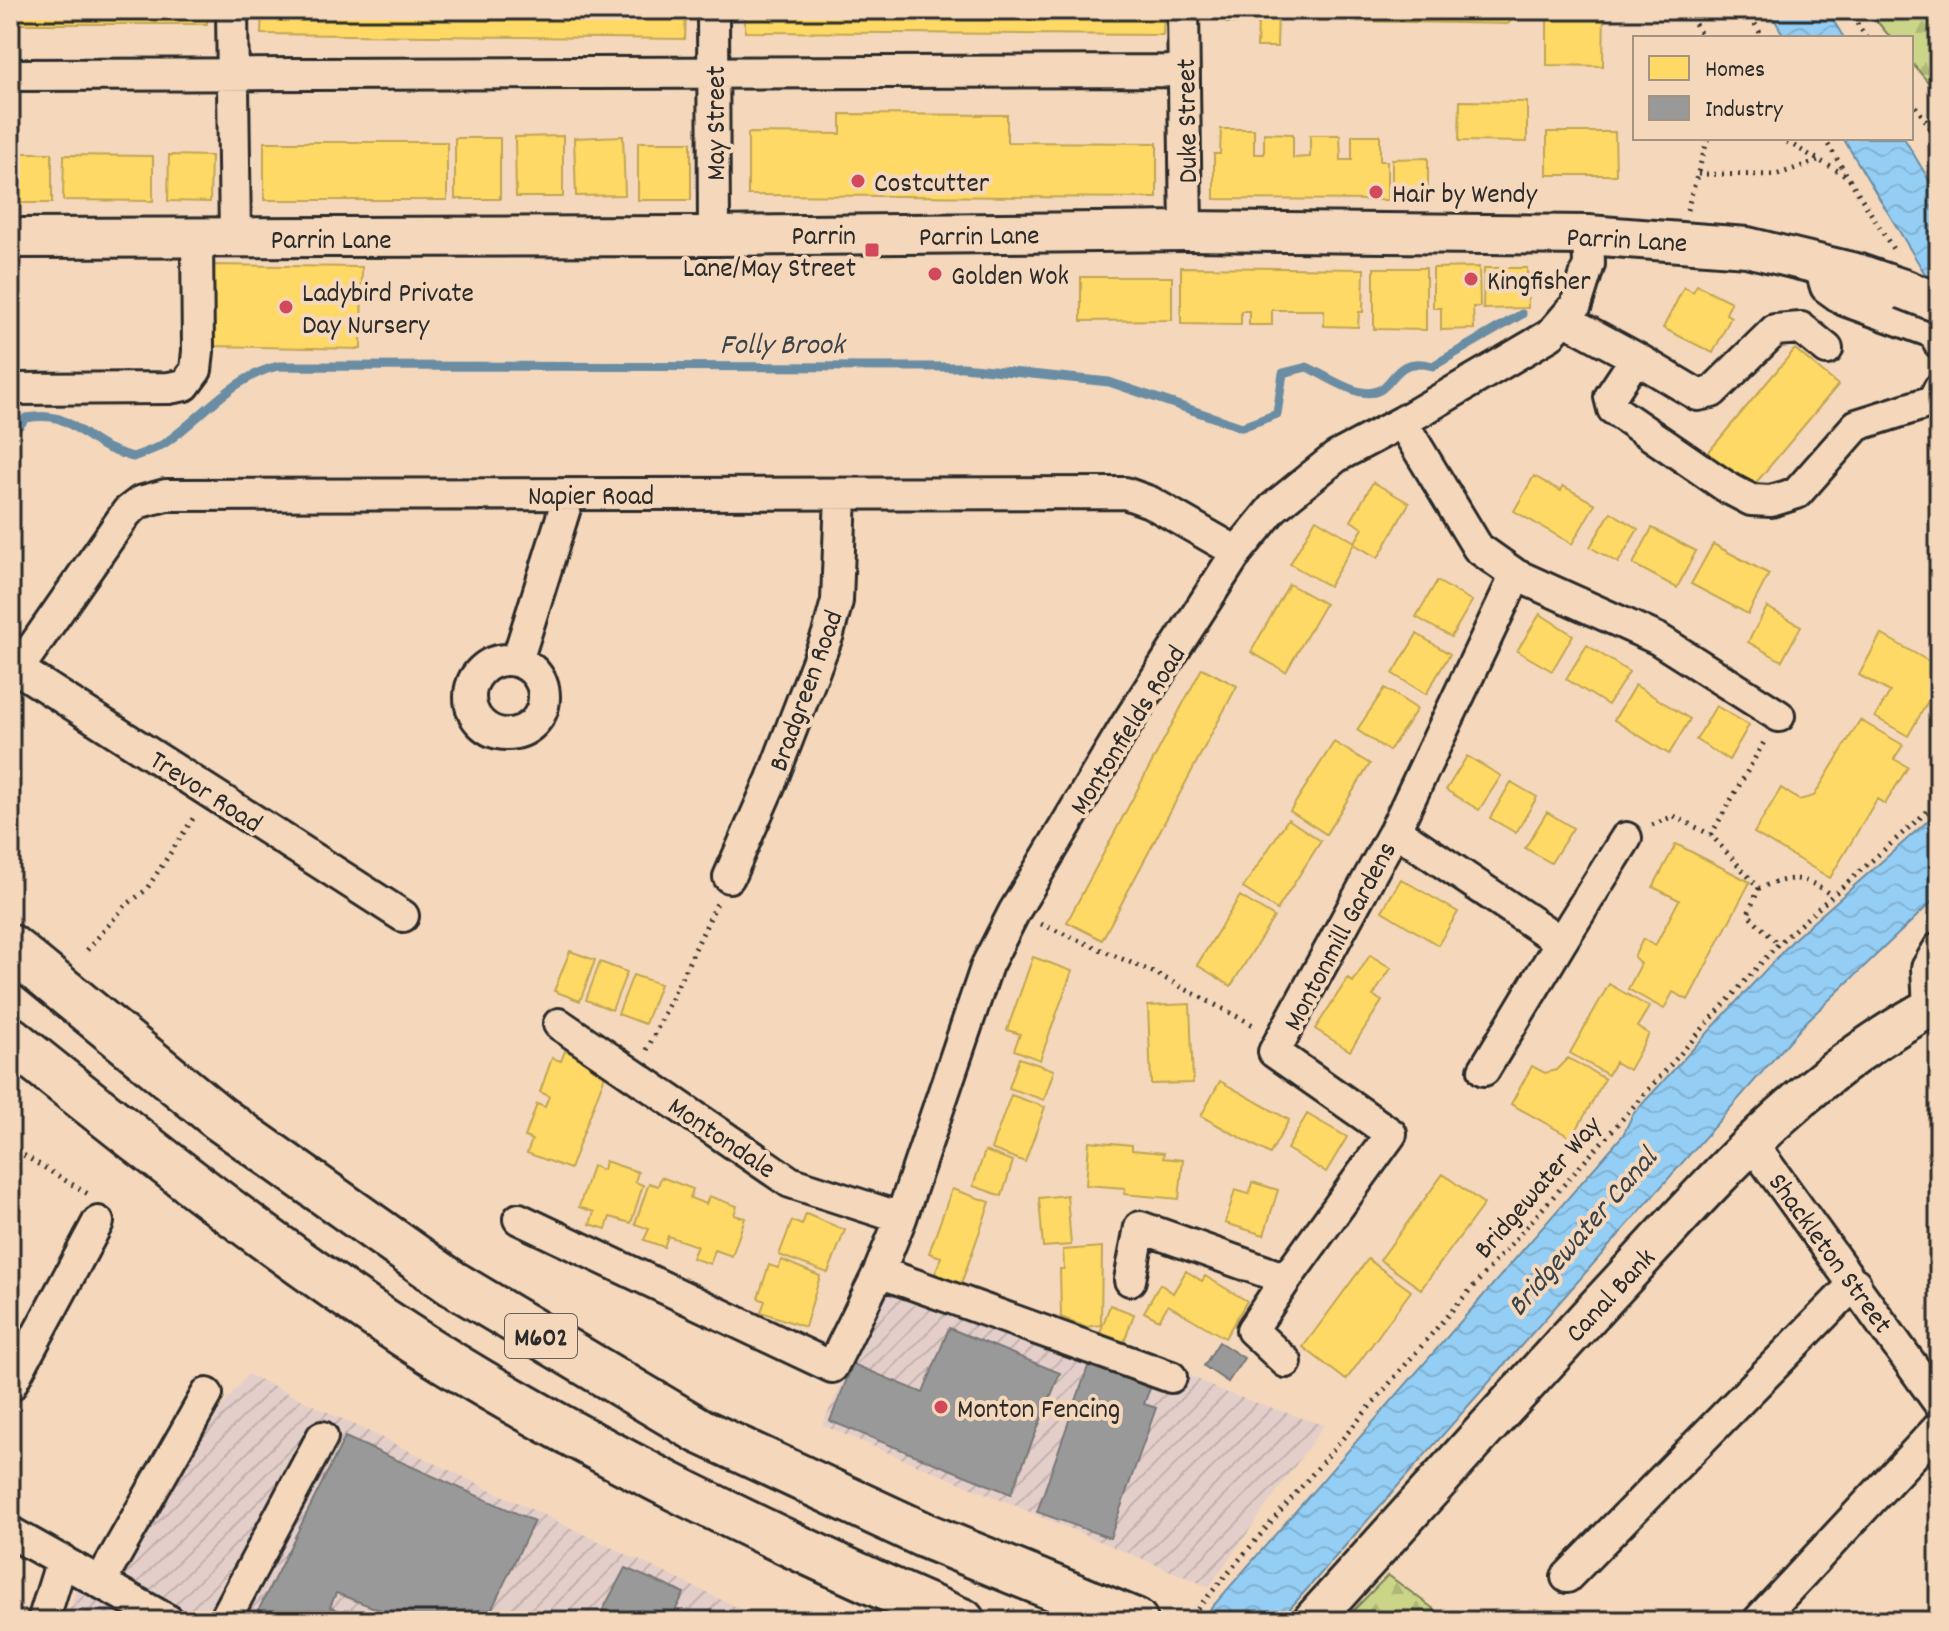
<svg xmlns="http://www.w3.org/2000/svg" width="1949" height="1631" viewBox="0 0 1949 1631" font-family="Dekko,sans-serif">
  <style>
    .industrial { fill: url(#industrial-furrows) }
    .forest { fill: url(#forest-firs); stroke: #7a805a; stroke-width: 2 }
    .water { fill: url(#water-waves); stroke: #6a8da4; stroke-width: 2 }
    .homes { fill: #ffd966; stroke: #bfa554; stroke-width: 2 }
    .industry { fill: #999; stroke: #787878; stroke-width: 2 }
    .lines { fill: none; stroke-linecap: round; stroke-linejoin: round }
    .stream { stroke: #6a8da4; stroke-width: 9 }
    .minor-casing { stroke: #2b2b2b; stroke-width: 36 }
    .major-casing { stroke: #2b2b2b; stroke-width: 44 }
    .highway-casing { stroke: #2b2b2b; stroke-width: 50 }
    .path { stroke: #2b2b2b; stroke-width: 5; stroke-dasharray: 2 6; stroke-linecap: butt }
    .minor { stroke: #f5d8bb; stroke-width: 30 }
    .major { stroke: #f5d8bb; stroke-width: 38 }
    .highway { stroke: #f5d8bb; stroke-width: 44 }
    .major-bridge-casing { stroke: #2b2b2b; stroke-width: 44; stroke-linecap: butt }
    .major-bridge { stroke: #f5d8bb; stroke-width: 38 }
    .poi-dot { fill: #d1495b; stroke: #f5d8bb; stroke-width: 3 }
    .labels { text-anchor: middle; stroke-width: 8; stroke-linejoin: round; paint-order: stroke }
    .shield { fill: #f5d8bb; stroke: #685f56; stroke-width: 2 }
    .shield-label { font-size: 26px; font-weight: bold; fill: #2b2b2b }
    .street-label { font-size: 28px; fill: #2b2b2b; stroke: #f5d8bb }
    .poi-label { font-size: 28px; fill: #2b2b2b; stroke: #f5d8bb; text-anchor: start }
    .water-label { font-size: 30px; font-style: italic; fill: #3b4349; stroke: #f5d8bb }
  </style>
  <defs>
    <pattern id="industrial-furrows" width="10" height="10" patternUnits="userSpaceOnUse" patternTransform="scale(2)"><rect width="10" height="10" fill="#e4cec9"/><path d="M-1 1l2-2M0 10L10 0M9 11l2-2" fill="none" stroke="#c4b1ad"/></pattern>
    <pattern id="forest-firs" width="22" height="20" patternUnits="userSpaceOnUse" patternTransform="scale(2)"><rect width="22" height="20" fill="#cad588"/><path d="M5 1l3.5 6h-7zM16 11l3.5 6h-7z" fill="#aeb776"/></pattern>
    <pattern id="water-waves" width="16" height="10" patternUnits="userSpaceOnUse" patternTransform="scale(2)"><rect width="16" height="10" fill="#94cef4"/><path d="M0 5q4-4 8 0t8 0" fill="none" stroke="#80b1d1"/></pattern>
  </defs>
  <rect width="100%" height="100%" fill="#f5d8bb"/>
  <filter id="ink" filterUnits="userSpaceOnUse"><feTurbulence type="fractalNoise" baseFrequency=".0125" numOctaves="2"/><feDisplacementMap in="SourceGraphic" scale="16" xChannelSelector="R" yChannelSelector="G"/><feConvolveMatrix kernelMatrix="1 2 1 2 8 2 1 2 1" color-interpolation-filters="sRGB"/></filter>
  <g filter="url(#ink)">
    <!-- industrial -->
    <path class="industrial" d="M893,1277L1156,1357L1218,1390L1324,1425L1209,1587L822,1425Z
      M248,1374L766,1621H66L76,1590Z"/>
    <!-- forest -->
    <path class="forest" d="M1867,10H1939V95L1911,62V38H1891Z
      M1388,1575L1450,1621H1343Z"/>
    <!-- water -->
    <path class="water" d="M1769,10H1827L1844,38H1785Z
      M1843,138H1904L1939,197V297Z
      M1939,811V895L1807,1021L1279,1621H1200L1623,1135L1633,1114L1795,938Z"/>
    <!-- homes -->
    <path class="homes" d="M10,10H207V24H10Z
      M262,10H686L685,39L261,34Z
      M745,10H1164L1163,35L745,32Z
      M1226,10H1278L1277,47H1257L1258,23H1226Z
      M1302,10H1519L1508,24L1302,20Z
      M1547,10H1604L1603,66L1547,65Z
      M1460,101L1527,102V142L1459,141Z
      M841,114L1007,115V142L1157,143V198L748,195V133L841,134Z
      M1221,129H1254V154H1264V133L1293,134V158L1310,157V135H1340L1341,160H1352V135H1380V161H1387V200L1214,199V154H1220Z
      M1547,132H1615L1616,175H1547Z
      M563,136V197H516L515,137Z
      M623,136L625,195L576,196L574,138Z
      M455,138H500V199H455Z
      M264,142H447V200H264Z
      M638,142H691V200H638Z
      M10,153H52V203H10Z
      M64,155L153,156V201L63,200Z
      M169,155L211,156L210,202L168,201Z
      M1428,158V195L1392,197V159Z
      M211,265L362,267L361,349L210,346Z
      M1181,267L1364,269L1363,312H1359L1358,327L1324,326V310H1272V325H1249V311H1241V325L1181,324Z
      M1479,267L1480,307H1473L1474,329L1441,330V308H1433V268Z
      M1374,268H1426V330L1374,329Z
      M1484,268H1527L1528,308L1483,309Z
      M1081,277H1172V320L1081,321Z
      M1697,285L1731,302L1726,314L1731,317L1713,353L1663,328L1684,287L1693,292Z
      M1795,349L1838,385L1749,491L1706,455Z
      M1534,476L1561,491L1563,486L1595,504L1572,544L1514,511Z
      M1373,482L1409,503L1378,558L1354,544L1329,586L1290,564L1316,519L1355,542L1363,528L1351,521Z
      M1611,512L1638,529L1618,563L1590,547Z
      M1652,528L1696,551L1677,588L1633,564Z
      M1713,544L1769,574L1748,614L1691,584Z
      M1437,581L1472,601L1451,637L1416,617Z
      M1289,584L1325,604L1286,672L1251,652Z
      M1767,607L1801,626L1782,661L1748,642Z
      M1540,614L1573,635L1552,671L1517,651Z
      M1417,634L1450,654L1426,694L1393,674Z
      M1881,634L1939,667V682L1908,736L1875,717L1890,692L1859,675Z
      M1587,645L1629,672L1608,705L1566,679Z
      M1202,668L1237,686L1102,940L1067,922Z
      M1635,685L1690,719L1669,754L1614,720Z
      M1385,688L1417,709L1389,751L1357,730Z
      M1716,706L1749,725L1729,760L1696,740Z
      M1860,720L1903,745L1894,759L1908,767L1885,804L1877,799L1830,878L1754,833L1781,788L1799,800L1814,796Z
      M1334,742L1370,764L1326,834L1290,811Z
      M1467,756L1501,776L1479,810L1446,790Z
      M1511,782L1537,797L1516,833L1490,818Z
      M1547,812L1573,828L1551,863L1525,848Z
      M1288,819L1321,841L1277,910L1243,888Z
      M1676,844L1750,882L1688,1000L1673,992L1664,1009L1628,989L1641,964L1634,957L1643,939L1655,946L1679,900L1653,887Z
      M1401,879L1458,912L1438,945L1382,911Z
      M1240,896L1274,917L1231,986L1197,965Z
      M570,951L595,960L580,1001L554,991Z
      M1370,955L1391,968L1373,996L1382,1001L1350,1051L1315,1029L1348,978L1353,982Z
      M1033,957L1072,971L1040,1060L1014,1050L1020,1034L1007,1030Z
      M600,962L627,972L612,1010L586,1000Z
      M633,975L660,984L645,1024L618,1014Z
      M1609,984L1649,1007L1637,1027L1649,1034L1629,1070L1615,1062L1608,1075L1570,1053Z
      M1190,1004L1193,1083L1151,1084L1148,1006Z
      M565,1051L608,1067L570,1169L527,1153L532,1140L525,1137L537,1104L545,1107L549,1096L540,1092L552,1058L561,1061Z
      M1019,1058L1054,1070L1044,1100L1009,1088Z
      M1568,1058L1605,1079L1572,1138L1511,1104L1532,1066L1545,1073L1556,1070Z
      M1220,1081L1289,1120L1270,1154L1201,1116Z
      M1011,1095L1045,1107L1025,1162L991,1149Z
      M1307,1114L1347,1137L1326,1172L1287,1149Z
      M1089,1141L1132,1145V1150L1164,1153L1163,1158L1183,1160L1179,1199L1124,1194L1125,1188L1086,1185Z
      M985,1151L1013,1161L1002,1196L973,1186Z
      M605,1161L638,1172L635,1182L643,1185L631,1223L610,1217L606,1229L590,1224L594,1212L579,1207L592,1166L603,1170Z
      M1443,1174L1484,1204L1421,1289L1380,1260Z
      M661,1177L693,1189L690,1198L706,1204L709,1196L737,1206L734,1215L745,1218L732,1256L715,1250L710,1264L692,1258L697,1246L668,1236L664,1247L644,1240L649,1229L635,1224L649,1183L658,1186Z
      M1252,1182L1278,1190L1264,1235L1225,1223L1235,1190L1249,1194Z
      M952,1189L990,1202L960,1287L934,1277L941,1257L929,1253Z
      M1067,1195L1071,1245L1043,1247L1039,1198Z
      M806,1214L845,1230L828,1273L779,1255L792,1221L802,1225Z
      M1102,1247L1101,1325L1085,1327L1061,1317L1060,1269H1064L1063,1250Z
      M1368,1259L1411,1291L1346,1380L1303,1347Z
      M782,1260L820,1276L805,1327L761,1312L765,1301L758,1298L769,1265L778,1268Z
      M1186,1271L1202,1281L1205,1276L1247,1301L1225,1338L1168,1305L1159,1320L1144,1312L1160,1284L1173,1293Z
      M1110,1305L1134,1314L1124,1342L1100,1333Z"/>
    <!-- industry -->
    <path class="industry" d="M949,1328L1060,1373L1011,1494L830,1421L853,1364L923,1393Z
      M1219,1342L1244,1358L1228,1382L1204,1366Z
      M1090,1361L1152,1383L1144,1404L1156,1408L1110,1538L1037,1512Z
      M345,1437L534,1521L486,1621H409L336,1593L330,1607L341,1612L338,1621L254,1619Z
      M625,1568L684,1593L670,1621H597Z"/>
    <g class="lines">
      <!-- stream -->
      <path class="stream" d="M10,436L26,418C66,411 71,428 103,446C112,451 123,454 133,457C145,452 158,449 168,441C205,414 233,377 278,366L963,367L1109,382L1242,427L1277,414L1283,373L1307,367C1324,375 1342,388 1361,392C1398,399 1386,353 1433,366L1522,314"/>
      <defs>
        <path id="minor" d="M232,10L235,238
          M713,10L714,236
          M1183,10L1186,231
          M10,75L1184,71
          M1819,264L1826,287L1844,300L1935,333L1939,343
          M1564,319L1636,358L1610,397L1613,409L1728,488L1751,500L1771,501L1797,493L1857,425L1933,401L1939,389
          M1636,358L1698,395L1712,392L1775,330L1801,328L1827,349
          M10,389L169,388L185,385L196,370L198,351L197,238
          M1402,422L1478,548L1516,575L1658,639L1779,716
          M470 697a37 37 0 1 1 74 0a37 37 0 1 1-74 0Z
          M517,661L569,495
          M10,664L403,916
          M18,669L127,512L140,502L166,495L1125,493L1150,502L1237,552
          M1395,830L1561,942L1626,838
          M729,877L772,779L828,634L837,601L841,494
          M1929,1009L1927,968L1939,948
          M559,1024L790,1182L901,1218
          M1484,1070L1561,942
          M1751,1142L1939,1403
          M519,1219L832,1367L879,1272L901,1218L987,965L1014,912L1126,725L1237,552L1273,508L1336,457L1402,422L1550,335L1576,305L1589,264L1588,235
          M879,1272L1171,1377
          M1130,1280L1140,1227L1286,1279L1391,1134L1274,1052L1395,830L1516,575
          M1286,1362L1252,1330L1286,1279
          M10,1386L98,1222
          M10,1532L169,1621
          M1567,1577L1855,1283
          M101,1581L207,1394
          M43,1621L62,1560
          M224,1621L322,1437
          M1758,1621L1939,1427"/>
        <path id="major" d="M10,238L714,236L1186,231L1588,235L1747,247L1859,274L1903,289
          M1312,1621C1411,1512 1509,1402 1609,1294C1712,1183 1802,1075 1939,1003"/>
        <path id="highway" d="M10,947L219,1118L452,1283L700,1431L924,1535L1135,1621
          M10,1039C138,1142 265,1243 402,1333C493,1393 590,1445 687,1494C778,1539 869,1582 962,1621"/>
      </defs>
      <!-- minor casing -->
      <use href="#minor" class="minor-casing"/>
      <!-- major casing -->
      <use href="#major" class="major-casing"/>
      <!-- highway casing -->
      <use href="#highway" class="highway-casing"/>
      <!-- path -->
      <path class="path" d="M1687,10L1703,38
        M1747,10L1763,38
        M1848,10L1867,38
        M1911,100L1939,139
        M1780,138L1845,175
        M1824,138L1893,249
        M1698,174L1776,175L1820,160
        M1687,210L1708,138
        M1652,825L1674,816L1711,835L1759,888C1792,876 1802,874 1831,895
        M1711,835L1764,742
        M1759,888L1748,914L1778,944
        M1041,924L1155,973L1255,1026
        M87,950L125,906L146,890L194,817
        M647,1050L717,903
        M10,1147L88,1194
        M1187,1621L1447,1316L1778,944L1939,801"/>
      <!-- minor -->
      <use href="#minor" class="minor"/>
      <!-- major -->
      <use href="#major" class="major"/>
      <!-- highway -->
      <use href="#highway" class="highway"/>
      <defs>
        <path id="major-bridge" d="M1903,289L1939,303"/>
      </defs>
      <!-- major-bridge casing -->
      <use href="#major-bridge" class="major-bridge-casing"/>
      <!-- major-bridge -->
      <use href="#major-bridge" class="major-bridge"/>
    </g>
  </g>
  <!-- markers -->
  <g class="poi-dot">
    <circle cx="858" cy="181" r="8"/>
    <circle cx="1376" cy="192" r="8"/>
    <rect x="864" y="242" width="16" height="16" rx="4"/>
    <circle cx="935" cy="274" r="8"/>
    <circle cx="1471" cy="279" r="8"/>
    <circle cx="286" cy="307" r="8"/>
    <circle cx="941" cy="1407" r="8"/>
  </g>
  <g class="labels">
    <!-- shield labels -->
    <rect class="shield" x="505" y="1314" width="72" height="44" rx="6"/>
    <g class="shield-label">
      <text x="541" y="1345">M602</text>
    </g>
    <!-- street labels -->
    <g class="street-label">
      <text transform="translate(1185 121) rotate(-91)" y="10">Duke Street</text>
      <text transform="translate(714 123) rotate(-90)" y="10">May Street</text>
      <text transform="translate(979 234) rotate(-1)" y="10">Parrin Lane</text>
      <text x="331" y="248">Parrin Lane</text>
      <text transform="translate(1627 238) rotate(3)" y="10">Parrin Lane</text>
      <text x="591" y="504">Napier Road</text>
      <text transform="translate(804 690) rotate(-70)" y="10">Bradgreen Road</text>
      <text transform="translate(1126 729) rotate(-58)" y="10">Montonfields Road</text>
      <text transform="translate(207 790) rotate(33)" y="10">Trevor Road</text>
      <text transform="translate(1338 935) rotate(-62)" y="10">Montonmill Gardens</text>
      <text transform="translate(723 1136) rotate(34)" y="10">Montondale</text>
      <text transform="translate(1536 1186) rotate(-49)" y="10">Bridgewater Way</text>
      <text transform="translate(1832 1252) rotate(54)" y="10">Shackleton Street</text>
      <text transform="translate(1609 1294) rotate(-47)" y="10">Canal Bank</text>
    </g>
    <!-- poi labels -->
    <g class="poi-label">
      <text x="874" y="191">Costcutter</text>
      <text x="1392" y="202">Hair by Wendy</text>
      <text x="856" y="244" text-anchor="end">Parrin<tspan x="856" dy="32">Lane/May Street</tspan></text>
      <text x="951" y="284">Golden Wok</text>
      <text x="1487" y="289">Kingfisher</text>
      <text x="302" y="301">Ladybird Private<tspan x="302" dy="32">Day Nursery</tspan></text>
      <text x="957" y="1417">Monton Fencing</text>
    </g>
    <!-- water labels -->
    <g class="water-label">
      <text x="782" y="353">Folly Brook</text>
      <text transform="translate(1581 1231) rotate(-49)" y="10">Bridgewater Canal</text>
    </g>
  </g>
  <!-- margin -->
  <rect width="1949" height="1631" fill="none" stroke="#f5d8bb" stroke-width="40"/>
  <rect x="20" y="20" width="1909" height="1591" fill="none" stroke="#2b2b2b" stroke-width="3" filter="url(#ink)"/>
  <!-- legend -->
  <rect x="1633" y="36" width="280" height="104" fill="#f5d8bb" stroke="#a49381" stroke-width="2"/>
  <rect x="1649" y="56" width="40" height="24" fill="#ffd966" stroke="#a49381" stroke-width="2"/>
  <text x="1705" y="76" font-size="24" fill="#2b2b2b">Homes</text>
  <rect x="1649" y="96" width="40" height="24" fill="#999999" stroke="#a49381" stroke-width="2"/>
  <text x="1705" y="116" font-size="24" fill="#2b2b2b">Industry</text>
</svg>
